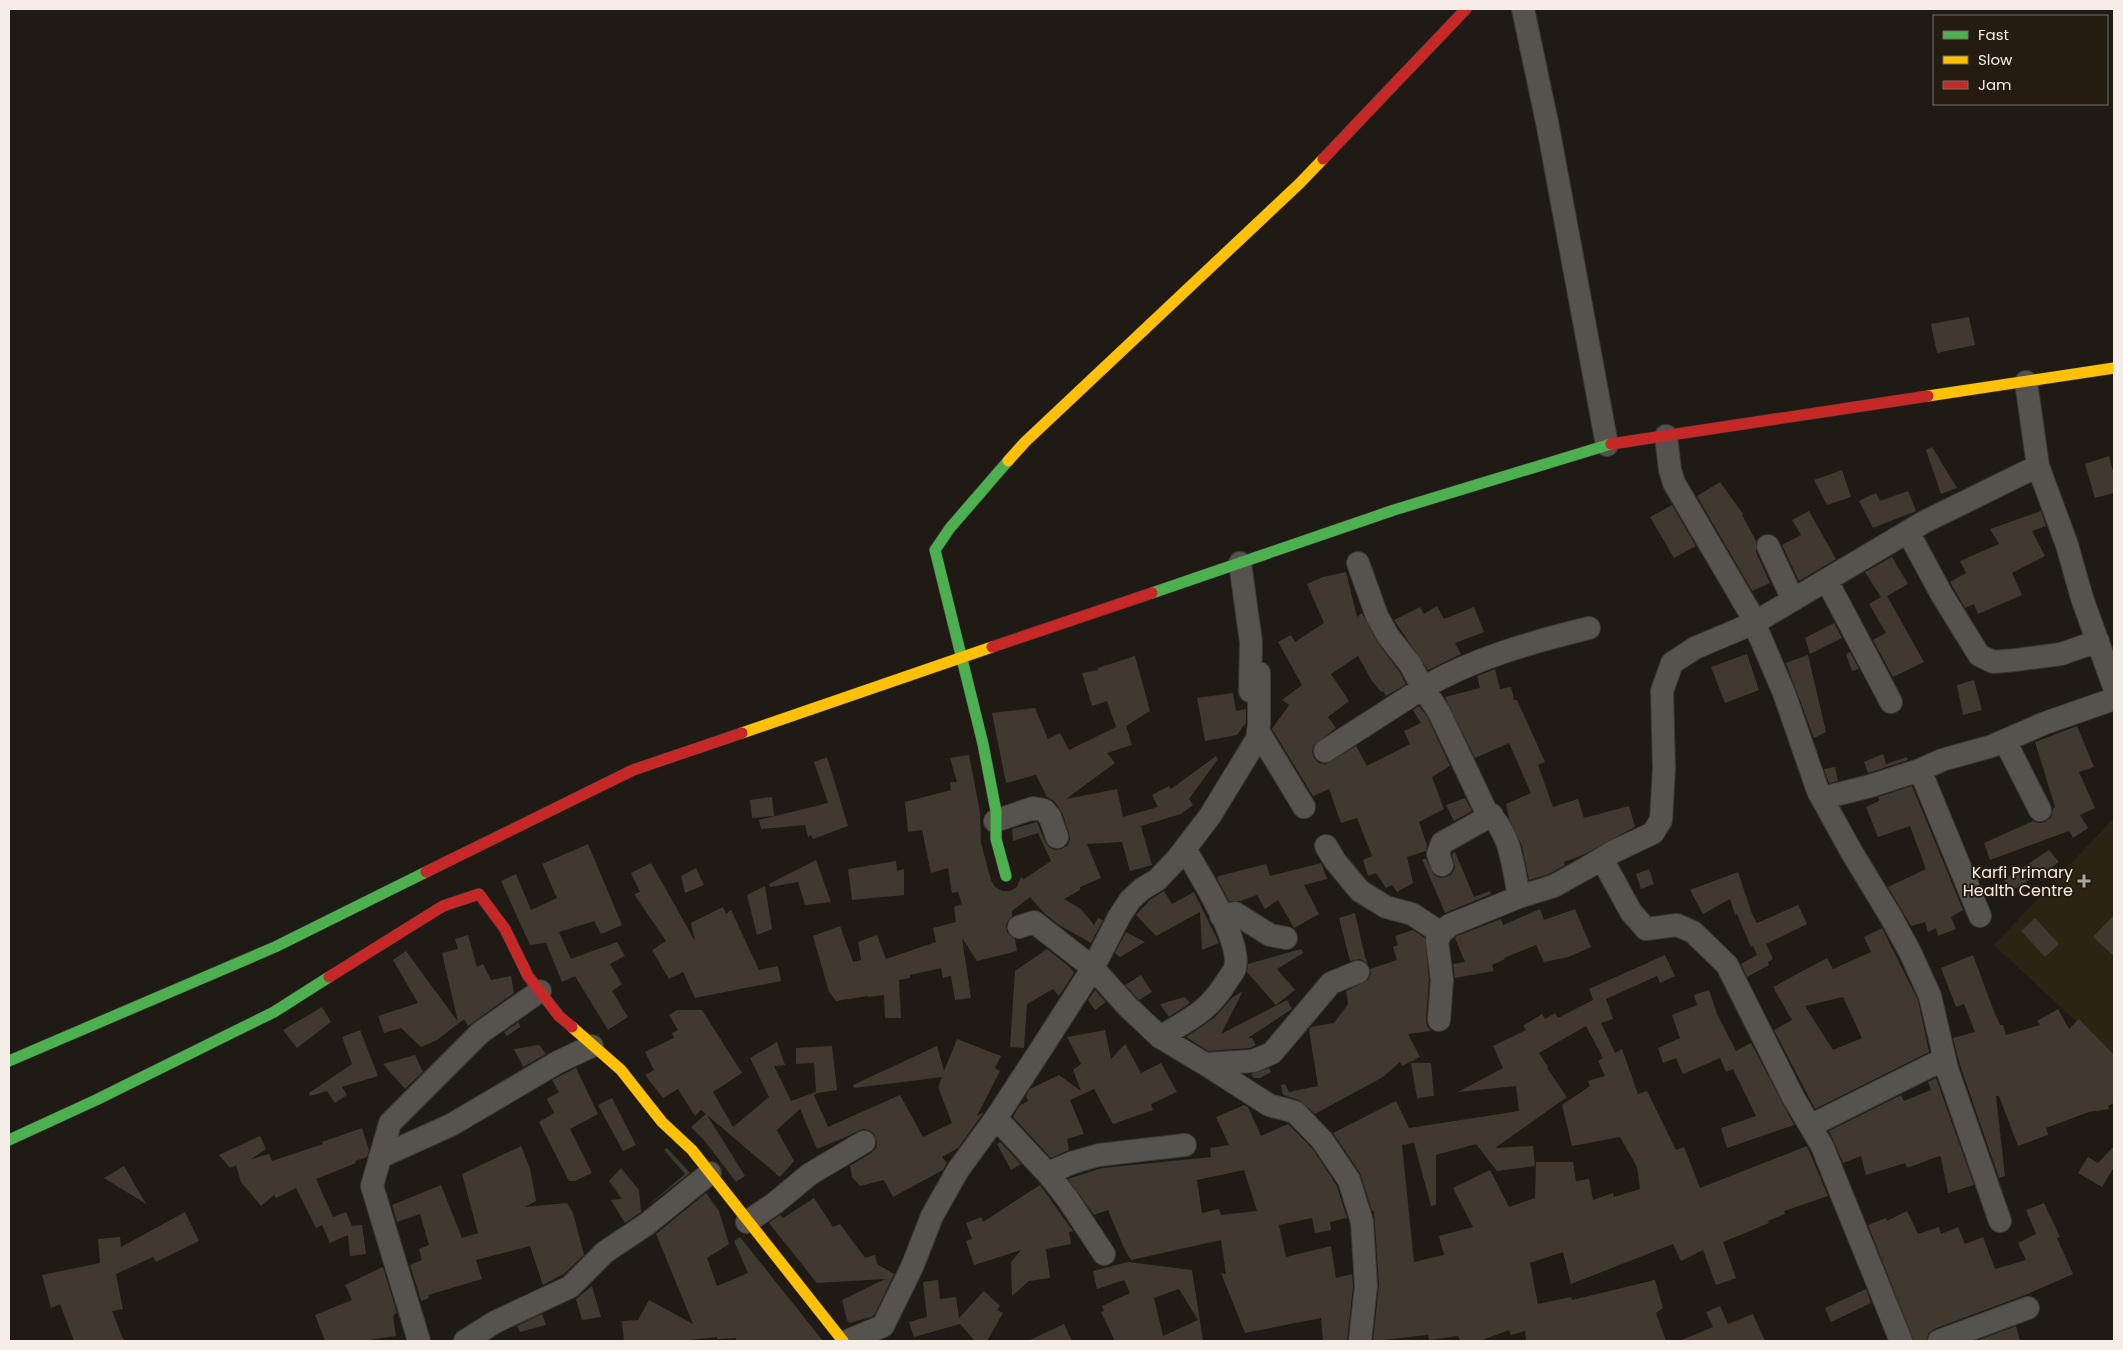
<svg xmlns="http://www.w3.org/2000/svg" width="2123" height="1350" viewBox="0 0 2123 1350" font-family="Poppins,sans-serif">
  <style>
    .built { fill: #2d2312 }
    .building { fill: #3f3930; fill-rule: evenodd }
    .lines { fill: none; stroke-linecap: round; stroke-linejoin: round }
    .street-casing { stroke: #3c3833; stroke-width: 24 }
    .fast-casing { stroke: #3c3833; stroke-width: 12 }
    .slow-casing { stroke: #3c3833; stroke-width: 12 }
    .jam-casing { stroke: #3c3833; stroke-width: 12 }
    .street { stroke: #56524d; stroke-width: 22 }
    .fast { stroke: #4caf50; stroke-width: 11 }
    .slow { stroke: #ffc107; stroke-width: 11 }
    .jam { stroke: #c62828; stroke-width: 11 }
    .poi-dot { fill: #a9a49c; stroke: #241c10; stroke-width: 2 }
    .labels { text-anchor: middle; stroke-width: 4; stroke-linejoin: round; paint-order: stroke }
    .poi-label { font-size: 16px; fill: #f4eee6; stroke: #241c10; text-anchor: end }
  </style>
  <rect width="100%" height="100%" fill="#1f1b14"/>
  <!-- built -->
  <path class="built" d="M2114,818V1057L1994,945Z"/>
  <!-- building -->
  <path class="building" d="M1969,317L1975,345L1937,353L1931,324Z
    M1932,447L1957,488L1941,494L1926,450Z
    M2109,456L2114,475V493L2095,498L2085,464Z
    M1842,470L1851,497L1827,505L1814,480Z
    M1720,482L1743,514L1742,515L1756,541V552L1770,583L1752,591L1697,496Z
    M1908,491L1916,511L1873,528L1859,501L1876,493L1880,501Z
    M1672,505L1696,546L1674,558L1650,517Z
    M1809,511L1836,559L1799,581L1782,545L1801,535L1792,520Z
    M2041,511L2046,526L2032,531L2045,556L2012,573L2022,595L1978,614L1974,604L1965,608L1950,582L1966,573L1960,561L1999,544L1990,529Z
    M1892,557L1908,584L1887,596L1924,662L1893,677L1873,640L1886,633L1869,604L1881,597L1865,572Z
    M1346,572L1357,617L1362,613L1377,642L1399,671L1406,684L1386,696L1383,691L1381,692L1372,681L1358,656L1331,674L1349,701L1328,717L1336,728L1314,745L1312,751L1314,758L1319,763L1326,764L1356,746L1367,766L1410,744L1404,731L1421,723L1413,710L1419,706L1428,718L1450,766L1432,777L1444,809L1419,822L1427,845L1426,851L1407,857L1413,883L1397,892L1392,885L1386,888L1376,873L1368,876L1363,860L1372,856L1357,818L1341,823L1329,789L1313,796L1272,729L1289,705L1282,700L1302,685L1278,642L1291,635L1295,642L1324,623L1307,584L1323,577Z
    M1437,606L1444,619L1474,607L1484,632L1455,643L1461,654L1428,670L1394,620L1420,607L1424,614Z
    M1834,623L1842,638L1810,654L1805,638Z
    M1850,652L1859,669L1852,671L1846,654Z
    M1747,654L1759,690L1725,703L1711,667Z
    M1808,655L1826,732L1814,738L1786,663Z
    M1135,656L1150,711L1126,726L1132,745L1107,753L1115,763L1066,799L1117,789L1123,817L1158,807L1152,795L1169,786L1171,789L1216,756L1218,759L1189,799L1193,805L1181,814L1141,826L1152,865L1130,871L1122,842L1087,844L1101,878L1080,887V890L1064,899L1081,909L1094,925L1098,918L1103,920L1091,943L1059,925L1045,914L1030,897L1012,911V916L1006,924L1007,932L1015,939L1017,951L977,961L962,938L971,998L955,1000L951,976L943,978L941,968L910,975V978L899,980L901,1018H885L884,995L868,997V996L836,1001L829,992L813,936L840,926L853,962L861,960L858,942L877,935L886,959L936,942L933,928L956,922L954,907L962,904L958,892L952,893L948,868L931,873L922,830L908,832L905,802L951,790L950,782H957L950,758L969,755L980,812L981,843L991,880L995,887L1002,891H1010L1017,887L1021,877L1024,879L1051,861L1038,833L1013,841L1012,829L1037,822L1045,842L1049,847L1055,850L1061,849L1067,846L1070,840L1069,833L1062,812L1054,801L1047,797L1036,775L1006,783L992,713L1035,708L1048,739L1060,733L1069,750L1116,727L1107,701L1092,706L1082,673L1098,670V668Z
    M1495,669L1500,689L1511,687L1514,700H1517L1545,762L1538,765L1553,807L1578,799L1584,818L1629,806L1635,827L1583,855L1564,862L1565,865L1549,874L1529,880L1522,846L1509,818L1506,804L1531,793L1509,743L1475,758L1445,697L1480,688L1477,676Z
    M1974,680L1982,710L1963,715L1957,685Z
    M1233,693L1236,711L1246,709V723L1237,735L1205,741L1197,698Z
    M2077,726L2094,767L2079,772L2095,808L2080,815L2088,828L2073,838L2069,831L1990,860L1984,843L2033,821L2039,823L2045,822L2051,817L2053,809L2055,807L2035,742Z
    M1883,754L1886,764L1907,757L1908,760L1868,773L1864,762Z
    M827,757L848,826L813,839L811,835L808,837L805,825L761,829L759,820L828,803L814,762Z
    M1835,767L1838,781L1829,783L1824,769Z
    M1912,786L1963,910L1951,917L1956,929L1938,936L1936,928L1928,932L1925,922L1911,926L1888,887L1926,869L1910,826L1878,837L1866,807L1879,801L1878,797Z
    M772,797L774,816L752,818L750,800Z
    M1465,798L1472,811L1454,821L1446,805Z
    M588,844L622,925L601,934L594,921L559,932L571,959L617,942L625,956L610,964L622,984L612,991L628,1017L608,1030L575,976L562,982L546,943L530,945L501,881L516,874L531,910L557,898L542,864Z
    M2049,850L2059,862L2038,878L2036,876L2011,891L2004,880Z
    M1455,852L1474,897L1490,891L1491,894L1445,913L1422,859H1426L1434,875L1440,878L1446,877L1452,874L1455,868L1452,854Z
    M816,860L831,902L805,905L798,882L770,887L769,884Z
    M896,861L897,871L904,869V895L852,900L848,869Z
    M651,863L695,941L691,923L723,907L726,914L731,910L759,970L778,966L781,981L695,998L683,972L669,979L652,950L666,941L634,894L640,892L631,873Z
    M1321,863L1327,879L1304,885L1319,914L1294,928L1278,900L1265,909L1257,895L1240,901H1229L1217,878L1219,876L1266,864L1270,876Z
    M696,868L704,885L685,893L681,876Z
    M1649,869L1654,884L1641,889L1636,874Z
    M1738,872L1752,914L1757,923L1798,905L1807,924L1766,944L1773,959L1768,962L1769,965L1747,977L1741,964L1757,955L1753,946L1751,947L1737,914L1735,915L1730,899L1703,914L1690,890Z
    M765,886L772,929L757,935L747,895Z
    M1164,891L1172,904L1194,892L1219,943L1202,950L1200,912L1156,936L1136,915L1150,900Z
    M1540,909L1544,920L1575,909L1591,947L1569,957L1544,962L1536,945L1504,958L1505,959L1492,965L1494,971L1455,978L1453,964L1465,962L1455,938L1457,936L1501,919L1503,925Z
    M1355,913L1365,957L1368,964L1360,959L1350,961L1339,918Z
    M2114,915V956L2093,937Z
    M2035,918L2059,944L2045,957L2021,931Z
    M1882,928L1918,1000L1929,1052L1815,1109L1774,1030L1792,1020L1773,987L1827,958L1833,969L1871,952L1864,937ZM1843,997L1862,1038L1833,1050L1805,1006Z
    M1413,930L1425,938L1429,980L1426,1020L1427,1026L1431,1031L1408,1034L1420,1057L1402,1066L1400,1062L1383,1077L1315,1114L1299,1100L1283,1095L1281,1085L1285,1084L1289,1092L1318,1086L1309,1030L1311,1027L1334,1023L1348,1004L1346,991L1368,980L1371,974L1370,969L1397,960L1393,947L1398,945L1395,936Z
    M1126,932L1145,942L1120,957L1115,953Z
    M468,935L477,967L483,964L491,980L511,976L514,993L468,1026L464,1019L437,1040L421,1047L401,1028L384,1033L378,1016L418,1003L393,960L406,951L458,1022L442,953L458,949L455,939Z
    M1047,949L1071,968L1074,973L1059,996L1053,989L1027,1004L1024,1048L1010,1047L1015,971Z
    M1301,949L1303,953L1277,969L1295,990L1276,1005L1247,972L1248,964Z
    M1665,955L1675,976L1660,983L1657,976L1606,999L1613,1019L1601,1023L1615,1053L1622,1049L1638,1094L1647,1091L1676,1150L1684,1147L1700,1188L1807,1146L1828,1196L1784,1211L1785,1214L1768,1221L1769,1223L1723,1242L1736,1278L1716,1285L1703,1250L1681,1261L1673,1244L1571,1284L1563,1252L1530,1263L1538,1304L1571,1297L1572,1300L1655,1280L1663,1308L1656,1313L1666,1341H1526L1525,1331L1511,1335L1509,1330L1480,1341H1460L1458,1336L1429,1340L1428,1335L1373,1341L1379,1285L1374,1211H1372L1360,1173L1333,1133L1396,1101L1409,1128L1519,1111L1516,1086L1458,1092L1503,1068L1493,1046L1526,1030L1523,1026L1542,1014L1545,1019L1555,1013L1558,1018L1593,1000L1589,989ZM1586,1026L1603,1058L1598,1061L1605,1076L1588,1081L1590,1086L1562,1105L1572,1146L1620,1137L1637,1167L1640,1189L1614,1197L1613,1193L1593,1200L1589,1179L1576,1181L1573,1162H1536L1535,1198L1509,1207L1490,1170L1453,1188L1473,1227L1439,1236L1444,1255L1414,1262L1402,1145L1414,1143L1431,1206L1436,1205V1155L1476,1144L1497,1171L1535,1166L1533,1146L1495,1148L1567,1097L1547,1068L1548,1067L1539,1053Z
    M1973,955L1993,1009L2000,1025H2003L2006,1035L2040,1025L2037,1021L2058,1009L2069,1029L2079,1019L2114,1055V1103L2108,1106L2109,1109L2089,1112L2046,1128L2048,1135L2018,1146L1999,1096H1996L2005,1176L1999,1178L1960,1065L1953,1038L1975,1032L1964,1004L1956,1007L1941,968Z
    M1141,975L1152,992L1139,1000L1125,985Z
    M1095,990L1106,1002L1095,1010L1088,1000Z
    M1709,990L1717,1014L1736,1051L1751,1043L1794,1125L1727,1148L1721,1128L1756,1116L1733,1069L1726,1072L1720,1058L1683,1074L1676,1058L1663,1063L1658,1048L1680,1038L1672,1015L1697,1005L1694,995Z
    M1243,991L1221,1034L1287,1000L1292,1009L1248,1038H1252L1256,1045L1250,1048L1208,1051L1186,1037L1214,1018L1232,998Z
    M1185,997L1190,1003L1169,1017L1160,1004Z
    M322,1007L331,1022L297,1048L283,1030Z
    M677,1010H702L742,1073L713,1092L733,1127L769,1097L750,1058L777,1042L785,1065L774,1066L791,1101L816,1092L814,1063L796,1064V1048L832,1046L837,1090L817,1093L814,1095L828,1127L900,1095L923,1137L952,1123L938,1087L942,1077L854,1088L853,1085L937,1046L944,1071L957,1039L1001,1056L995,1068L1000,1071L977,1116L984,1112L958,1148L942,1157L947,1163L943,1170L893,1197L884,1180L860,1186L852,1177L850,1166L871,1153L876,1148L877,1142L875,1136L871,1131L864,1129L858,1131L846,1137L817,1149L800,1109L777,1130L794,1161L780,1177L707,1115L745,1176L736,1182L704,1140L691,1127L706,1114L701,1110L695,1116L678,1089L663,1098L645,1075L654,1070L645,1052L674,1038L672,1033L678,1030L669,1015Z
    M519,1022L520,1027L507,1036L504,1032Z
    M360,1030L378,1076L342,1087L347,1095L335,1103L327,1091L310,1096L309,1093L352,1064L342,1037Z
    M1105,1030L1111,1059L1125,1044L1141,1073L1161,1063L1177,1092L1151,1104L1153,1110L1113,1124L1094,1089L1070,1100L1084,1134L1067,1139L1069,1150L1051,1158L1013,1117L1019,1106L1028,1101L1026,1096L1030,1089L1059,1075L1081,1091L1073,1070L1081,1064L1067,1037Z
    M539,1045L546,1054L523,1067L514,1049Z
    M415,1055L423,1072L405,1089L383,1064Z
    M1411,1063H1431L1434,1096L1417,1098Z
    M576,1068L598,1114L570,1129L592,1173L575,1181H569L539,1122L554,1113L547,1099L559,1092L552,1080Z
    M1269,1068L1271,1072L1260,1078H1254L1251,1074Z
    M1936,1078L1974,1185L1948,1193L1941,1157L1939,1156L1907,1168L1905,1163L1866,1175L1861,1156L1843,1163L1829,1131L1901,1095L1904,1101L1931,1090L1928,1082Z
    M612,1098L636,1145L623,1151L598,1105Z
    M1244,1105L1248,1107L1261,1136L1288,1124L1312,1148L1337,1186L1347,1218L1330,1222L1331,1230L1315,1233L1312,1218L1279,1225L1286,1257L1331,1246L1336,1278L1352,1274L1353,1286L1347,1341H1323L1321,1318L1245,1333L1221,1273L1226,1274L1221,1240L1131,1260L1124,1248L1108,1210L1094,1215L1068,1179L1102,1168L1211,1157L1210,1148L1229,1145L1216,1117ZM1244,1170L1257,1211L1221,1215L1219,1209L1202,1213L1197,1180Z
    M362,1128L369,1150L367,1157L355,1161L356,1163L316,1179L333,1217L346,1212L352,1226L362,1225L366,1254L350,1256L348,1235L330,1243L322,1225L316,1228L296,1188L276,1198L274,1195L261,1206L241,1182L236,1165L230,1168L219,1155L260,1136L266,1149L251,1159L269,1154L272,1161L323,1144L322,1142Z
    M1000,1142L1021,1164L1011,1170L997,1144Z
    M521,1146L530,1168L536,1201L525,1207L567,1203L573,1213L584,1255L565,1273L543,1285L530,1246L476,1260L482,1279L428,1295L429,1298L421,1301L410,1265L422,1260L419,1249L429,1245L420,1214L397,1222L392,1205L441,1185L462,1238L478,1233L462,1174Z
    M2114,1146V1167L2102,1187L2078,1173L2088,1157L2098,1163Z
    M667,1148L690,1173L645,1208L685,1174L664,1150Z
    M124,1166L146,1204L104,1178Z
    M621,1168L639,1190L641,1212L625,1223L611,1200L622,1199L609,1181Z
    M1040,1185L1073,1231L1069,1232L1071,1244L1046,1249L1050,1278L1029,1281L1012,1296L1011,1262L1021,1250L974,1265L966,1241L972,1239L966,1223L981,1217L983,1222Z
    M706,1193L719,1211L729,1244L707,1258L717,1286L748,1273L734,1241L740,1237L823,1341H736V1338L717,1339V1337L681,1341H624L622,1321L638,1320L649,1300L693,1324L656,1234Z
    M814,1198L833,1227L840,1224L865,1258L875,1255L877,1264L894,1274L875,1314L871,1317L849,1323L847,1320L842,1300L885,1279L817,1283L769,1223L780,1215L783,1218Z
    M2044,1203L2060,1237L2057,1238L2073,1274L2025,1295L1934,1329L1929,1333L1926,1341H1914L1868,1225L1886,1218L1887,1221L1907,1211L1918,1234L1939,1227L1941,1234L1958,1227L1965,1244L1983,1237L1995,1269L2026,1260L2018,1243L2036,1234L2026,1210Z
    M185,1212L199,1241L156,1262L153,1257L116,1274L123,1309L112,1311L124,1341H74L60,1304L51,1308L42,1275L100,1263L98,1239L120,1237L121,1247Z
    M1128,1262L1192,1270L1203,1341H1115L1101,1312L1104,1311L1102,1306L1130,1293L1124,1280L1097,1289L1093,1271ZM1179,1289L1198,1320L1163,1336L1154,1298Z
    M383,1267L397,1313L393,1316L396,1336L361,1341H325L315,1315L352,1300L345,1285Z
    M938,1280L940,1299L956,1297L959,1318L984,1291L1000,1306L997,1310L1003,1313L987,1341H975L960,1324L914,1337L909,1322L927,1317L923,1282Z
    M592,1286L601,1317L582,1320L576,1299Z
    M1866,1289L1871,1303L1831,1322L1825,1308Z
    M1720,1306L1728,1324L1753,1314L1765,1341H1679L1713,1327L1706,1312Z
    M542,1314L546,1325L520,1332L517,1326Z
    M1064,1324L1072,1341H1028Z
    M2016,1326L2020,1341H1976Z"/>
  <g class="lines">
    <defs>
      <path id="street" d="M1523,9L1548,127L1607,445
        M2026,382L2038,466L2067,545L2082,598L2114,687
        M1666,436L1670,470L1674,483L1749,611L1784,693L1818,791L1851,851L1891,917L1910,952L1930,996L1947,1069L2000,1221
        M1908,532L1942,595L1979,655L1993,662L2015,660L2061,654L2098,641
        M1768,546L1793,600
        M1240,563L1251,642L1250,691
        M1358,563L1377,616L1388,636L1410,664L1423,688C1474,658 1532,642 1589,628
        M1827,581L1891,702
        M1258,731L1304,807
        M2005,741L2040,810
        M1325,751L1423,688L1439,712L1486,811C1511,831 1513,867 1519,897L1450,925L1441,933L1437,941L1442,980L1439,1020
        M1920,770L1980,916
        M1822,798L1867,787L1920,770L1942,760L1992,746L2045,723L2114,699
        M995,821L1033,808L1044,810L1050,817L1057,837
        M1326,846L1335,861L1360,891L1386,907L1412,914L1441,933
        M1602,859L1631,912L1646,929L1677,925L1693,932L1727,965L1793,1097L1822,1146L1901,1341
        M1442,865L1438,854L1442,843L1492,815
        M1519,897L1554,886L1588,867L1613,852L1653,833L1661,820L1664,769L1662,691L1672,663L1695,648L1754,623L1924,522L2038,466
        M1221,916L1235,913L1270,935L1286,938
        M1019,927L1034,922L1093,968L1128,1007L1160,1037L1205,1064L1253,1061L1272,1053L1331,983L1358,972
        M1160,1037C1190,1019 1208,1012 1227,981C1229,977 1234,972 1235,968C1242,940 1199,874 1185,849
        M1205,1064L1269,1105L1295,1112L1322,1140L1349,1180L1362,1222L1366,1286L1360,1341
        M996,1118L1049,1175L1067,1198L1104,1254
        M1810,1126L1944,1059
        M380,1157L451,1125L558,1062L592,1046
        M1048,1173L1074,1162L1099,1155L1185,1145
        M747,1222L775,1203L810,1174L864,1142
        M419,1341L372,1186L390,1123L480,1033L540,991
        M465,1341L495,1322L570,1287L605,1252L647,1224L710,1173
        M847,1341L883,1326L912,1267L932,1216L958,1170L996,1118L1043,1046L1093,968L1119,917L1130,900L1142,889L1157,880L1177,859L1210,816L1257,739L1259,724V673
        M1939,1341L2028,1308"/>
      <path id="fast" d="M1152,593L1394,510L1611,444
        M1006,876L996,839V811L983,744L935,550L950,528L1008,461
        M9,1061L275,947L426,872
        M9,1140L96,1100L274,1012L329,977"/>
      <path id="slow" d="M1928,396L2114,368
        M1008,461L1025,442L1300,183L1323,159
        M742,733L992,647
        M572,1027L621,1070L662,1122L692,1150L843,1341"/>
      <path id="jam" d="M1323,159L1466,9
        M1611,444L1928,396
        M992,647L1152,593
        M426,872L633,770L742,733
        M329,977L443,906L479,894L505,929L528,976L559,1016L572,1027"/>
    </defs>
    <!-- street casing -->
    <use href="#street" class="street-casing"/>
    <!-- fast casing -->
    <use href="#fast" class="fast-casing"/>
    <!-- slow casing -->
    <use href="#slow" class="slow-casing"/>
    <!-- jam casing -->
    <use href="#jam" class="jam-casing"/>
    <!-- street -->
    <use href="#street" class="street"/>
    <!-- fast -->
    <use href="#fast" class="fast"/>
    <!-- slow -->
    <use href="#slow" class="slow"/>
    <!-- jam -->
    <use href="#jam" class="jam"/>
  </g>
  <!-- markers -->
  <path class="poi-dot" d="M2081.5 873.5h5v5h5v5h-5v5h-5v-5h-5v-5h5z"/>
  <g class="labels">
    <!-- poi labels -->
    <g class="poi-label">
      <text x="2073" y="878">Karfi Primary<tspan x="2073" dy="18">Health Centre</tspan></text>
    </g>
  </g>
  <!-- border -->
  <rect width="2123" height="1350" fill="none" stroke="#f4eee6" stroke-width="20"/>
  <!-- legend -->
  <rect x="1933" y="15" width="175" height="90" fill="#241c10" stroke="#777066"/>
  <rect x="1943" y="31" width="25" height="8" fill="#4caf50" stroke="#777066"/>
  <text x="1978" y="40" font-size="15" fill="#f4eee6">Fast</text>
  <rect x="1943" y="56" width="25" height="8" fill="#ffc107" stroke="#777066"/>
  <text x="1978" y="65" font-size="15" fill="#f4eee6">Slow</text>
  <rect x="1943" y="81" width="25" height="8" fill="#c62828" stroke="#777066"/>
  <text x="1978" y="90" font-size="15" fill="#f4eee6">Jam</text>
</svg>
